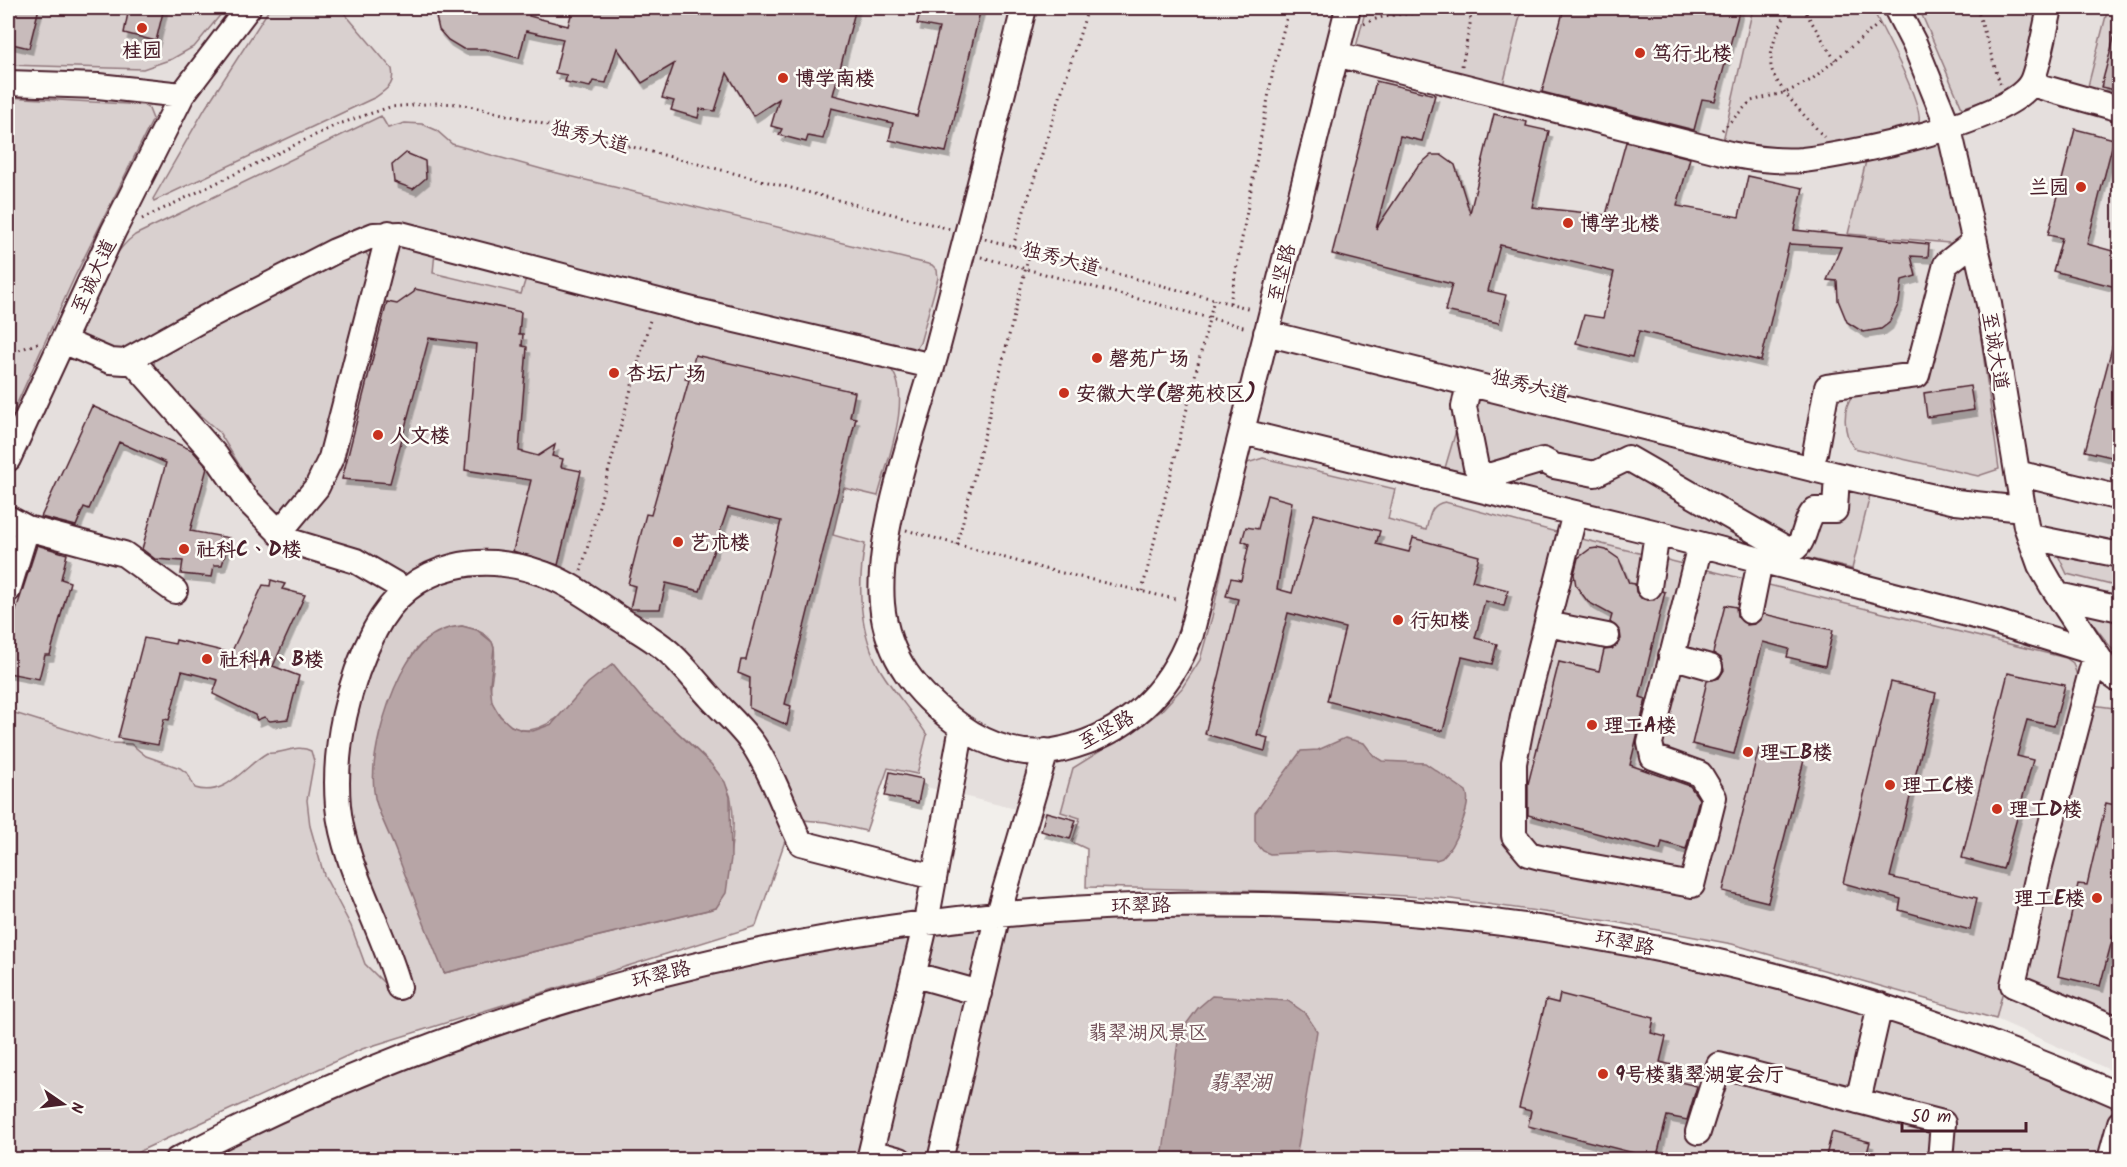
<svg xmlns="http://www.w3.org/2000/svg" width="2127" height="1167" viewBox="0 0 2127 1167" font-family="Kalam,'LXGW WenKai TC',sans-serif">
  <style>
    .built { fill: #e5dfdd }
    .green { fill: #d9d0cf; stroke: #92787d; stroke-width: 1.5; fill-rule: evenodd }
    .water { fill: #b7a5a6; stroke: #8b6f75; stroke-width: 1.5 }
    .building { fill: #c8bbbb; stroke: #4a1f2b; stroke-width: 1.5; filter: url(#shadow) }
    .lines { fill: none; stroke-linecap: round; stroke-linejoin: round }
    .minor-casing { stroke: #4a1f2b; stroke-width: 28 }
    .path { stroke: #4a1f2b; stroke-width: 3; stroke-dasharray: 1.5 4.5; stroke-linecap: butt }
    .minor { stroke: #fdfcf7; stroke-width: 24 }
    .poi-dot { fill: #c8321e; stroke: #fdfcf7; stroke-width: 2 }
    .labels { text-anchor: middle; stroke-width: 5; stroke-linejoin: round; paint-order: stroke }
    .poi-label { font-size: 20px; font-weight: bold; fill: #4a1f2b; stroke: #fdfcf7; text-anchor: start }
    .street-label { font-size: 20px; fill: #4a1f2b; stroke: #fdfcf7 }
    .park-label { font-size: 20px; fill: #6e4b54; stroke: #fdfcf7 }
    .water-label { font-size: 21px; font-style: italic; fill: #704e56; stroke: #fdfcf7 }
  </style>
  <defs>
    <filter id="shadow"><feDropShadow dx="3.5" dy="6" stdDeviation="0" flood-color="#0004"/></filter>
  </defs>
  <rect width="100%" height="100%" fill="#f2efeb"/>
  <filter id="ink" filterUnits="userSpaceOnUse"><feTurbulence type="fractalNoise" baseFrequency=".0167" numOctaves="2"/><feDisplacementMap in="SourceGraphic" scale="12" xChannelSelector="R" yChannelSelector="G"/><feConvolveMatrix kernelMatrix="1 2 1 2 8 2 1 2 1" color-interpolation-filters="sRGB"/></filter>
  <g filter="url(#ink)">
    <!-- built -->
    <path class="built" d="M8,8H2119V1074L1996,1019L1732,944L1615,922L1451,899L1359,893L1086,887L1087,849L1072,842L1077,826L1074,825L1070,839L1041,831L1044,816L922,786L918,803L885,796L889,779L885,778L866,831L812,819L803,820L788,832L756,926L362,1049L142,1150L128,1159H8Z"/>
    <!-- green -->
    <path class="green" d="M8,8H226L195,46L172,59L143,69L8,65Z
      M270,8H340L392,69C395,85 388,88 376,97L154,201L153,199L206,107Z
      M1366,8H1522L1502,89L1355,51Z
      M1753,8H1872C1882,28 1923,103 1919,122L1906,129L1784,153L1723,141Z
      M1919,8H2039L2019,83L2011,91L1962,108Z
      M2108,8H2119V101L2087,90Z
      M8,97L143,105L149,109L153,119L75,276L8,423Z
      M381,116L388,128L405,123L422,124L436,130L452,144L545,170L932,265L937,270L938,278L920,343L916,349L909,351L411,229L117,353L79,335C94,302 105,257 135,235Z
      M1940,137L1964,230L1960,244L1848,234L1868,153Z
      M401,243L435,252L433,273L521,294L526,278L889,367C915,393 886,464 878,496L844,488L833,535L865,544C857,586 859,633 881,671C895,694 913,713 927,735L917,774L888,768L866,831L826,822L803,820L751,736L571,582L455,560L399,577L299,536L296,527L392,249Z
      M357,250L366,253L372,262L315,473L282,511L273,513L264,505L219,432L152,373L157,351Z
      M1967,261L1977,309L1999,469L1978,476L1854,448C1843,435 1842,407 1853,395L1930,375L1958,268Z
      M1468,390L1871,491L1852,569L1445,468Z
      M1263,458L1395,489L1388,519L1426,530C1430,517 1429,505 1445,502L1586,540L2066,658L2073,663L2079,682L1996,1019L1732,944L1615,922L1451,899L1359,893L1086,887L1087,849L1072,842L1080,818L1061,812L1073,768L1141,726L1162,710L1182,688L1200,660L1212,617L1244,464Z
      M2056,551L2119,567V587L2067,574Z
      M503,564L639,631L740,728L788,832L756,926L362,1049L142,1150L128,1159H8V711L111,743L131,744L146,756L180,768L188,774L195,788C226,798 244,766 267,753C282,755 297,743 311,751L314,761L307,800L310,826L324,875L351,926L365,964L387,986L345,841L343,728L404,589ZM462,626C474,629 491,633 494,648C497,665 488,682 491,699C493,708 500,716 506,722C540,753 591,686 613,664C623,676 632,689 643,700C666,725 724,766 731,799C738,837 727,872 716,908L444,973L397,683C417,645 418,637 462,626Z
      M2083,611L2119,617V658Z
      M2092,705L2114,708L2120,713L2119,1025L2025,980L2026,957Z
      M1296,904L1683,953L2120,1096L2119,1160H177L359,1075L817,939Z"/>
    <!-- water -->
    <path class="water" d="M462,626L477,630L492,642L494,648L490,684L492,702L500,716L511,726L522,730L533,731L552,724L588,683L613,664L642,699L711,764L725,782L730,797L731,858L726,893L716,908L444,973C427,932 411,890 395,849C389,833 379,815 375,798C368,762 385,706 401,674C415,648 430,628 462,626Z
      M1345,738L1364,743L1374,756L1382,761L1425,763L1466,791C1473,805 1453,848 1442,858L1436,860L1335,851L1270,854L1263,851L1255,842V813L1301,751L1318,750Z
      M1212,996L1288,1001L1305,1013L1317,1031L1296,1159H1162L1179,1034L1198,1008Z"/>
    <!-- building -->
    <path class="building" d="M8,8H39L29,48L8,43Z
      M129,8H164L156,41L124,33Z
      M434,8H531L529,16L568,26L573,8H856L833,95L917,116L939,28L917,24L921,8H981L946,152L889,140L893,123L831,108L823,139L808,136L806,142L779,135L782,129L771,126L779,99L753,116L727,73L715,111L700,109L698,118L671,110L674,101L662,98L674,64L642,83L617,48L606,83L593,81L590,87L565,82L567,75L555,73L563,39L526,31L519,58L485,49H463L448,40L439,30Z
      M1564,8H1740L1715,101L1702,99L1694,130L1542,92Z
      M2115,34H2120V91L2101,87Z
      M1376,81L1435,95L1422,141L1400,136L1376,229L1417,167L1431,155H1441L1455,165L1470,213L1494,114L1527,122L1526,126L1549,131L1532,207L1606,215L1626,142L1690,158L1677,206L1739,217L1748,176L1803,188L1794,230L1929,244L1928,257L1911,256L1916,276L1902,280L1899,303L1889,323L1881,329L1863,332L1847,322L1838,300L1837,281L1827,280L1841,247L1789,244L1761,361L1639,331L1632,357L1576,343L1584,315L1603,318L1614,272L1500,245L1488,291L1506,295L1499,323L1445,311L1452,284L1332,254Z
      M2075,129L2114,139L2087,244L2120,253V288L2053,271L2062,238L2048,235Z
      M406,153L425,161L426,178L413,189L394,182L392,165Z
      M415,289L521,312L519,334H523L522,346L527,347L519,451L538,456L555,445L552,456L563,459L561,467L581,471L558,565L513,551L531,480L465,470L476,344L429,338L390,483L342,479L387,302L397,304L414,292Z
      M2115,336L2120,337V459L2085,451Z
      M695,355L855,392L850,417L856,418L785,704L791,706L787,725L749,708L750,678L738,673L741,660H746L781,521L728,508L700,591L666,583L660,609H630L635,586L628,584L646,514L651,515L689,380L685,379L688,366L692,368Z
      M1970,386L1974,410L1927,417L1924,393Z
      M92,406L192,450L205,465L207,468L190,531L230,538L222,565H214L212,577L181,574L183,561L155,559L142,549L166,463L119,442L89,509L84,507L76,526L41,517Z
      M1267,495L1292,502L1277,589L1292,593L1314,514L1380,531L1376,544L1409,552L1413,538L1479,556L1472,581L1508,590L1504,606L1485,601L1475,638L1497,644L1492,664L1462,657L1443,731L1327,701L1345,628L1288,613L1257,735L1268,738L1265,751L1205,734L1238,599L1226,596L1231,578L1241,580L1249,544L1242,541L1246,527L1258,529Z
      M37,545L67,554L61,579L70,582L50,655H45L39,679L8,673V635Z
      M1597,548L1606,550L1619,559L1629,583L1635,584L1636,592L1641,598L1654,600L1662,591L1665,592L1640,697L1646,699L1630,765L1690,786L1699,799L1686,849L1662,842L1660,850L1528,815V784L1559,662L1599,671L1604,650L1612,649L1621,639L1620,631L1610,622L1612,615L1588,602L1576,586L1574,574L1578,558L1590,549Z
      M271,580L285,584L282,589L305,595L273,666L299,676L288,719L270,721L264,717L257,720L255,715L213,694L218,680L182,671L169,720L164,719L158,745L118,738L144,638L175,644L176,640L231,653L263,585L270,586Z
      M1725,605L1736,607L1737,616L1747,625L1755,624L1764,614L1833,630L1825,666L1787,657L1789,649L1763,642L1734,754L1692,744L1707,681L1719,678L1724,670L1721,658L1713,653Z
      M2008,673L2065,685L2054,726L2027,720L2017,756L2033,760L2003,869L1962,858Z
      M1891,682L1936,693L1890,877L1977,898L1970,930L1899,910L1901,899L1843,883Z
      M1759,748L1804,760L1768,902L1723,891Z
      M890,772L923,779L918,803L885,796Z
      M2106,803L2120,806V910L2100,986L2058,976L2078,884L2087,885Z
      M1046,812L1076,820L1070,839L1041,831Z
      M1560,994L1654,1018L1651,1033L1666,1037L1660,1062L1680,1067L1676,1081L1697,1086L1687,1120L1667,1116L1656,1160H1632L1634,1153L1528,1126L1531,1111L1519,1108L1546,1000L1558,1003Z
      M1832,1132L1870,1142L1865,1160H1825Z"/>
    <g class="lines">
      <defs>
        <path id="minor" d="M1024,8C995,124 966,241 935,357C915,428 876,531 882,604C887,658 917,694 959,725C989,747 1026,759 1063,749C1126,734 1169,693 1191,634L1348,8
          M1896,8L1915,45L1949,129L1989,304L2026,526L2040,565L2052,586L2109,673L2120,681
          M1336,54L1730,154C1755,159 1778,162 1803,160C1848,155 2009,122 2031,83C2038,70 2046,25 2050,8
          M8,83L98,86L182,95
          M2031,84L2120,109
          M1266,333L1837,475L1956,502L2023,509
          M63,341L110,361L125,362L197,322L335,251L374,235L401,234L697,311L932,366
          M131,359L216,456L245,498L283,536L293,542L356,561L404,589
          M1469,384L1464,407L1476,467L1481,473L1492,475L1543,460L1554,466L1595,474L1628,458L1790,551C1807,545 1803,521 1815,510H1835L1837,475
          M1243,432L1657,533L1986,619L2096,653L2040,866L2013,985L2120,1030
          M1815,453L1827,387L1917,375L1946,264L1975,241
          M8,459L113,232L182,95L248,8
          M2017,473L2120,498
          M1575,513L1523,717L1514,763V836L1529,854L1540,857L1692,885L1714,797L1700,774L1653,757L1650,743L1700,545
          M8,518L27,528L124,554L175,591
          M279,533L317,487L331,458L389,233
          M2031,537L2120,555
          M1649,587L1657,533
          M8,590L27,528
          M2058,595L2120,609
          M1750,611L1760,561
          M1547,624L1607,636
          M1671,656L1710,667
          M915,975L980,993
          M399,987C383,928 343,865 338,806C333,747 348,682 375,630C411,560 488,548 556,579C578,589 598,604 617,617C635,629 657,640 672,655C686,668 698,684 711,698C725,713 741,727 753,744C773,774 785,811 801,843L934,877
          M1858,1101L1880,1005
          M1698,1132L1719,1065L1943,1123L1940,1160
          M871,1152L900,1160
          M177,1160C780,843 1497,820 2120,1096
          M869,1160L926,922L962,727
          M940,1160L998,914L1046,751
          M2110,1160L2120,1123"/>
      </defs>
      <!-- minor casing -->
      <use href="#minor" class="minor-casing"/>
      <!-- path -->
      <path class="path" d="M1789,8C1781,24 1769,46 1771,66C1774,86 1810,121 1824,137
        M1803,8L1835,60
        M1977,8L2000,84
        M1364,24C1393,9 1413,18 1440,8
        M1462,66L1471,19L1464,8
        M1722,130L1751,101L1787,92L1811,80L1881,22
        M142,219L336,125L390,107L437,103L461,104L532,121L950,229
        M985,239L1251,309
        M1013,246L1088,8
        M981,257L1247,328
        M1230,303L1273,71L1289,8
        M8,354L41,342
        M906,530L1041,568L1179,600
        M957,545L1030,251
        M581,571L650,320
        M1142,591L1214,299"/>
      <!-- minor -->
      <use href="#minor" class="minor"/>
    </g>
  </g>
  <!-- markers -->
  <g class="poi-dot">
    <circle cx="142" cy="28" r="6"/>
    <circle cx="1640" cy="53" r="6"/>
    <circle cx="783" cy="78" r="6"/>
    <circle cx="2081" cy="187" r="6"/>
    <circle cx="1568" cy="223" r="6"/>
    <circle cx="1097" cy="358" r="6"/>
    <circle cx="614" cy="373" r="6"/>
    <circle cx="1064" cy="393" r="6"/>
    <circle cx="378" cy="435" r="6"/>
    <circle cx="678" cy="542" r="6"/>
    <circle cx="184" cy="549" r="6"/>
    <circle cx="1398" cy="620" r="6"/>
    <circle cx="207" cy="659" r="6"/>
    <circle cx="1592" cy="725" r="6"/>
    <circle cx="1748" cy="752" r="6"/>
    <circle cx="1890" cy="785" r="6"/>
    <circle cx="1997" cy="809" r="6"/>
    <circle cx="2097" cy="898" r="6"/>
    <circle cx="1603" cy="1074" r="6"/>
  </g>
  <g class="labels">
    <!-- poi labels -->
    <g class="poi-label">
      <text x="142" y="57" text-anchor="middle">桂园</text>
      <text x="1652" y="60">笃行北楼</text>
      <text x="795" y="85">博学南楼</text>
      <text x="2069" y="194" text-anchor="end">兰园</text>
      <text x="1580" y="230">博学北楼</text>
      <text x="1109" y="365">磬苑广场</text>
      <text x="626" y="380">杏坛广场</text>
      <text x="1076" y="400">安徽大学(磬苑校区)</text>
      <text x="390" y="442">人文楼</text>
      <text x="690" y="549">艺术楼</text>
      <text x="196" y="556">社科C、D楼</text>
      <text x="1410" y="627">行知楼</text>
      <text x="219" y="666">社科A、B楼</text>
      <text x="1604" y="732">理工A楼</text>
      <text x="1760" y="759">理工B楼</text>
      <text x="1902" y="792">理工C楼</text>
      <text x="2009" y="816">理工D楼</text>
      <text x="2085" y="905" text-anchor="end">理工E楼</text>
      <text x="1615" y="1081">9号楼翡翠湖宴会厅</text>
    </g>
    <!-- street labels -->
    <g class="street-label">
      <text transform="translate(590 136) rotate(14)" y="7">独秀大道</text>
      <text transform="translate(1061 258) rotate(15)" y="7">独秀大道</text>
      <text transform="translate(1281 273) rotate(-76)" y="7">至坚路</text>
      <text transform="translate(93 276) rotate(-65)" y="7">至诚大道</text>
      <text transform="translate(1996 351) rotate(81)" y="7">至诚大道</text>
      <text transform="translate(1530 385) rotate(14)" y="7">独秀大道</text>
      <text transform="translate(1106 729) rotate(-28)" y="7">至坚路</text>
      <text transform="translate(1141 905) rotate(-2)" y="7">环翠路</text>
      <text transform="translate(1625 942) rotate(11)" y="7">环翠路</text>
      <text transform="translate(661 974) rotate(-14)" y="7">环翠路</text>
    </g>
    <!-- park labels -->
    <g class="park-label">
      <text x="1148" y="1039">翡翠湖风景区</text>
    </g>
    <!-- water labels -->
    <g class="water-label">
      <text x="1240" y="1089">翡翠湖</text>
    </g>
  </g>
  <!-- margin -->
  <rect width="2127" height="1167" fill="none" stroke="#fdfcf7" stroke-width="30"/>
  <rect x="15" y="15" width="2097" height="1137" fill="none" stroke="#4a1f2b" stroke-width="2" filter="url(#ink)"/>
  <!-- north arrow -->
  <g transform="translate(63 1104) rotate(104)" stroke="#fdfcf7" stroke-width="4.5" paint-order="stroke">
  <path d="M0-4.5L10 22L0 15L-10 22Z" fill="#4a1f2b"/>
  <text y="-9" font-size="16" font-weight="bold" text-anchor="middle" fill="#4a1f2b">N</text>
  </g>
  <!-- scale -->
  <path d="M1902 1122v9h124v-9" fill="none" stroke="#4a1f2b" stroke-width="3"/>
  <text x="1911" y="1122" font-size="18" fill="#4a1f2b" stroke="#fdfcf7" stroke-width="4.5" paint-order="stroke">50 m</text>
</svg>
